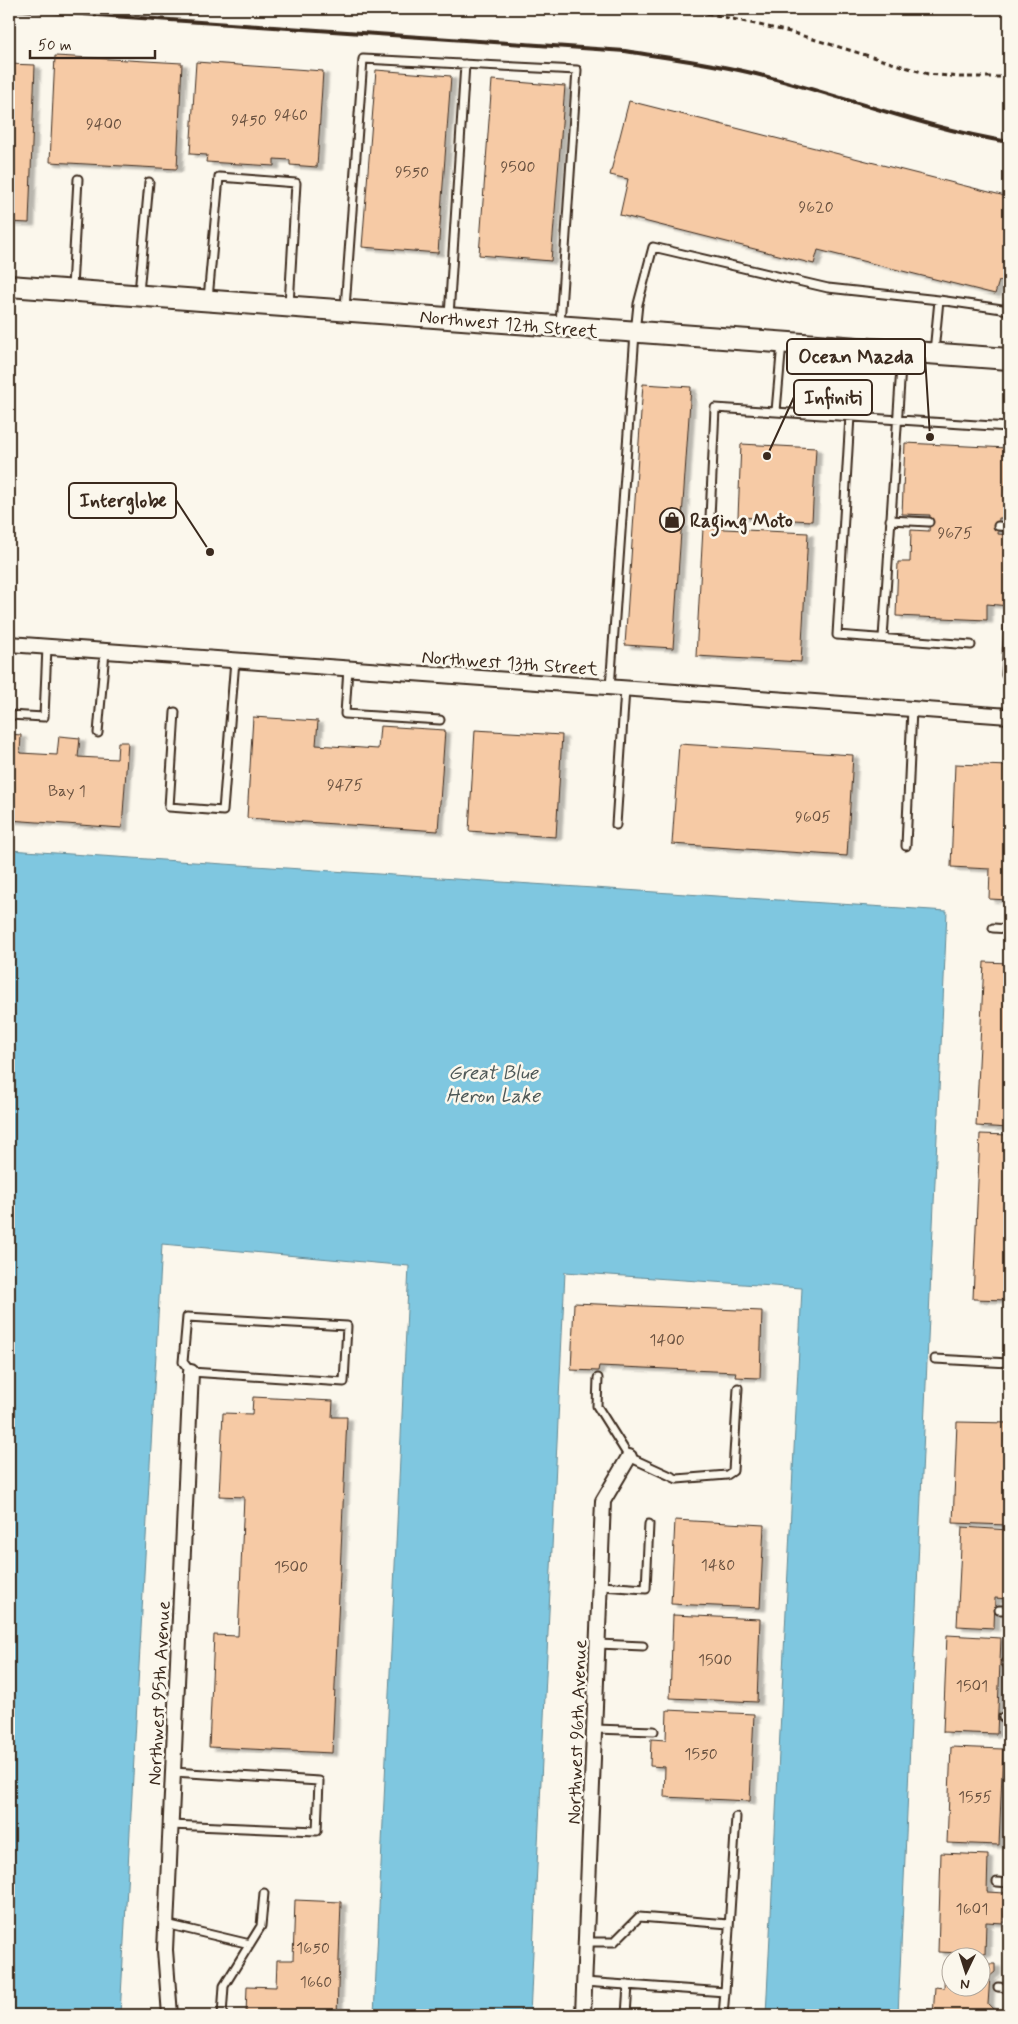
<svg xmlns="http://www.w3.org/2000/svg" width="1018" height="2024" viewBox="0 0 1018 2024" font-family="Mynerve,sans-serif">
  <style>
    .water { fill: #7fc7e0; stroke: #648892 }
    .building { fill: #f6caa5; stroke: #3b2a1e; filter: url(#shadow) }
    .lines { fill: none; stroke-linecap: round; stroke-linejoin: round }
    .lane-casing { stroke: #3b2a1e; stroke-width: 11 }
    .street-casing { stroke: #3b2a1e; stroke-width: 18 }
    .secondary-casing { stroke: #3b2a1e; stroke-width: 24 }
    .path { stroke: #3b2a1e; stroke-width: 3; stroke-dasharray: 5 4; stroke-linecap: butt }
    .lane { stroke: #fbf7ec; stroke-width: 7 }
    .street { stroke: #fbf7ec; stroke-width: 14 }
    .secondary { stroke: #fbf7ec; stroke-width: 20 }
    .rail { stroke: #3b2a1e; stroke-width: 4 }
    .labels { text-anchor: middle; stroke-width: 5; stroke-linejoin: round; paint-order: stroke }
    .number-label { font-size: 16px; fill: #6a5240 }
    .street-label { font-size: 19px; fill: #3b2a1e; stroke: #fbf7ec }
    .poi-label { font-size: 19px; font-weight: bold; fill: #3b2a1e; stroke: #fbf7ec; text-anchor: start }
    .water-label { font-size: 20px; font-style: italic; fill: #4f5958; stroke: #fbf7ec }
    .leader { fill: none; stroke: #3b2a1e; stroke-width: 2 }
    .callout-dot { fill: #3b2a1e; stroke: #fbf7ec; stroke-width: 2 }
    .callout { fill: #fbf7ec; stroke: #3b2a1e; stroke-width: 2 }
    .callout-label { font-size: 20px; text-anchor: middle; font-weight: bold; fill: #3b2a1e }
  </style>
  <defs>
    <filter id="shadow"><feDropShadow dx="5.5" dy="3" stdDeviation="1" flood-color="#0004"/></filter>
  </defs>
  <rect width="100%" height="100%" fill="#fbf7ec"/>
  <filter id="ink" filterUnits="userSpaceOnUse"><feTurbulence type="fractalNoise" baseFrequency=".02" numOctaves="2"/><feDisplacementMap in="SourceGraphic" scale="10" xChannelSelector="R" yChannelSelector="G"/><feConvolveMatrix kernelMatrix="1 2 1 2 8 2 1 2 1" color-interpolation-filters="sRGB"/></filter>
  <g filter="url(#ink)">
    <!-- water -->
    <path class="water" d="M9,850L947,911L898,2015H766L802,1288L565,1272L530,2015H374L409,1266L162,1244L120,2015H9Z"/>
    <!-- building -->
    <path class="building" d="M55,56L182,63L177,169L50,162Z
      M196,62L323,71L317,167L290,165V160L274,159V166L206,162L207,155L190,154Z
      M9,64L35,65L29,223L9,222Z
      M376,70L451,76L438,253L362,247Z
      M492,80L565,86L551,261L479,255Z
      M629,101L1009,197V284L999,281L995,294L818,250L814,264L620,215L628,179L610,175Z
      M643,384L691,387L673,648L625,645Z
      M905,443L1008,448L1004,518H999L998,534L1009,535V606L987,604V620L896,616L898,562H910L911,530L929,531L930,515L902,514Z
      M741,444L816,448L812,521L738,517Z
      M703,528L808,533L801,662L696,656Z
      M253,717L318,721L316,745L378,749L380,726L445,730L438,831L247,818Z
      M475,730L562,735L556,837L469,831Z
      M9,734L21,735L20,753L57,755L59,736L80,738L78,757L117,759L118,742H128L122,828L9,820Z
      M679,744L853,755L847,856L672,844Z
      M955,764L1009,766V900L989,899L990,869L951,867Z
      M984,962L1009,963V1128L976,1126Z
      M980,1134L1009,1135V1300L973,1299Z
      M574,1303L762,1311L760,1378L735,1377L736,1372L599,1366L598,1371L571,1370Z
      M253,1397L333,1401L332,1417H347L332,1753L209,1747L214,1635L238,1636L244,1497L219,1496L223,1413L252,1414Z
      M957,1422L1009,1423L1007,1525L953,1523Z
      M675,1520L764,1525L760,1608L671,1604Z
      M962,1527L1009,1530L1008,1599L995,1598L994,1628L957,1626Z
      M673,1615L760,1619L757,1702L670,1698Z
      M947,1635L1001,1638L997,1734L943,1732Z
      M667,1710L754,1714L750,1801L664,1797L665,1767L650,1766L651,1739L666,1740Z
      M951,1747L1003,1749L999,1845L947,1843Z
      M941,1853L988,1855L987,1892L1005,1893L1004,1923L986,1922L985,1954L938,1952Z
      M295,1900L341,1902L337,2015H246L247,1986L276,1987L277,1960H293Z
      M945,1962L950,1963V1986H980V1964H995V1972L990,1976L988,2004L993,2009V2015H933L935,1987L944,1988Z"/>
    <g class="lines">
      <defs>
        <path id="lane" d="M72,288L78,179
          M139,293L149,182
          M208,299L219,177L296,183L289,305
          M939,300L1009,310
          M345,308L363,59L577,70L560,324
          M449,316L465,64
          M776,411L782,343
          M850,416L837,635L971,645
          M710,518L715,408L1009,427
          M890,520L929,522
          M998,526L1009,527
          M883,638L902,352
          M348,668L345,714L440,720
          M1006,675L1009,618
          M610,688L635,333L638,304L653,247L828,288L939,300L934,352
          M175,712L169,807L223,811L235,660
          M9,715L44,717L47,647
          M98,733L105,651
          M616,825L625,689
          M906,846L912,709
          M993,928L1009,929
          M187,1317L347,1326L344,1382L191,1372L183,1362Z
          M935,1359L1009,1363
          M598,1378L597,1406L629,1457L677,1479L727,1475L733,1471L738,1388
          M601,1586L646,1589L649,1524
          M999,1610H1009
          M598,1644L643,1646
          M1006,1663H1009
          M1003,1717H1009
          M595,1729L654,1731
          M170,1825L317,1831L319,1781L173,1772
          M997,1882L1009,1883
          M166,1924L250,1944
          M586,1942H614L639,1917L729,1924
          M584,1982L725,1992L736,1817
          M998,1987L1009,1988
          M222,2015L224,1986L261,1926L264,1893
          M626,2015L628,1985
          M723,2015L725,1992"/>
        <path id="street" d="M9,644L1009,716
          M170,2015L165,1950L191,1372
          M583,2015L603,1501L629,1457"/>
        <path id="secondary" d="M9,286L1009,359"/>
      </defs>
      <!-- lane casing -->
      <use href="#lane" class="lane-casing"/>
      <!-- street casing -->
      <use href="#street" class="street-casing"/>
      <!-- secondary casing -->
      <use href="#secondary" class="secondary-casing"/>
      <!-- path -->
      <path class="path" d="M689,9L790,32L928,74L960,77H1009"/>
      <!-- lane -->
      <use href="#lane" class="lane"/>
      <!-- street -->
      <use href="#street" class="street"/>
      <!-- secondary -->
      <use href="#secondary" class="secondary"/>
      <!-- rail -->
      <path class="rail" d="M9,9L625,51C669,58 713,63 756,74C841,95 923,128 1009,142"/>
    </g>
  </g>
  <!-- icons -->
  <defs>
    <symbol id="shop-ring" viewBox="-11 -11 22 22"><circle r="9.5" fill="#fbf7ec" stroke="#3b2a1e" stroke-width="1.5"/><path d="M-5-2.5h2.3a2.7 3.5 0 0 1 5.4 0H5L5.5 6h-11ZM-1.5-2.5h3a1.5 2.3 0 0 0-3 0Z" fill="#3b2a1e"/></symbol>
  </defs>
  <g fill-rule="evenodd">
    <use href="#shop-ring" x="658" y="506" width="28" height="28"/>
  </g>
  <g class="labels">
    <!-- number labels -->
    <g class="number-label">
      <text x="291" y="120">9460</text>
      <text x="249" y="125">9450</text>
      <text x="104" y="129">9400</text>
      <text x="518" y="172">9500</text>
      <text x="412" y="177">9550</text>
      <text x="816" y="212">9620</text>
      <text x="955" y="538">9675</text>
      <text x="345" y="790">9475</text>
      <text x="67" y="796">Bay 1</text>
      <text x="813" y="822">9605</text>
      <text x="667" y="1345">1400</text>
      <text x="718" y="1570">1480</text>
      <text x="291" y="1572">1500</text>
      <text x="715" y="1665">1500</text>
      <text x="972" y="1691">1501</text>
      <text x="701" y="1759">1550</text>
      <text x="975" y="1802">1555</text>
      <text x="972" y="1914">1601</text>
      <text x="313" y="1953">1650</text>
      <text x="316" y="1987">1660</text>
    </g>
    <!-- street labels -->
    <g class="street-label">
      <text transform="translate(509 323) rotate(5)" y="7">Northwest 12th Street</text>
      <text transform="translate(510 662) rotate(4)" y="7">Northwest 13th Street</text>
      <text transform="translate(158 1693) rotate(-87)" y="7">Northwest 95th Avenue</text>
      <text transform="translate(576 1732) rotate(-88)" y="7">Northwest 96th Avenue</text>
    </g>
    <!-- poi labels -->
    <g class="poi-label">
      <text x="690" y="527">Raging Moto</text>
    </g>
    <!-- water labels -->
    <g class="water-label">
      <text x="493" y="1079">Great Blue<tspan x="493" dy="23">Heron Lake</tspan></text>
    </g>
  </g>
  <!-- callouts -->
  <path class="leader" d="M930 437L925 356M767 456L794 397M210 552L176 500"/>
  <g class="callout-dot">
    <circle cx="930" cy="437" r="5"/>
    <circle cx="767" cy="456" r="5"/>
    <circle cx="210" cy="552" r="5"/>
  </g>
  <g class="callout">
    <rect x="787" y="339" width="138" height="35" rx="5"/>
    <rect x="794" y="380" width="78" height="35" rx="5"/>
    <rect x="69" y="483" width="107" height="35" rx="5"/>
  </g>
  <g class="callout-label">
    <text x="856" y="363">Ocean Mazda</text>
    <text x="833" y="404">Infiniti</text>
    <text x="123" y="507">Interglobe</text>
  </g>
  <!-- margin -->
  <rect width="1018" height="2024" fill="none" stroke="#fbf7ec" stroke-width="30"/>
  <rect x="15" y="15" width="988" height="1994" fill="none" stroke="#3b2a1e" stroke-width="2" filter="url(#ink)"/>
  <!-- north arrow -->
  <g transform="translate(966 1972) rotate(184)"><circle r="24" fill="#fbf7ec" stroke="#aea59a"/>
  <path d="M0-4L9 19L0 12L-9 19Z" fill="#3b2a1e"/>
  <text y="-8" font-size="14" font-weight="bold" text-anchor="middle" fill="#3b2a1e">N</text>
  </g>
  <!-- scale -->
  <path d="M30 50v8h125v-8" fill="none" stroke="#3b2a1e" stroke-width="2.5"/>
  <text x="38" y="50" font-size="15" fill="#3b2a1e" stroke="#fbf7ec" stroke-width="4" paint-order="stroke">50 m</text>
</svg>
